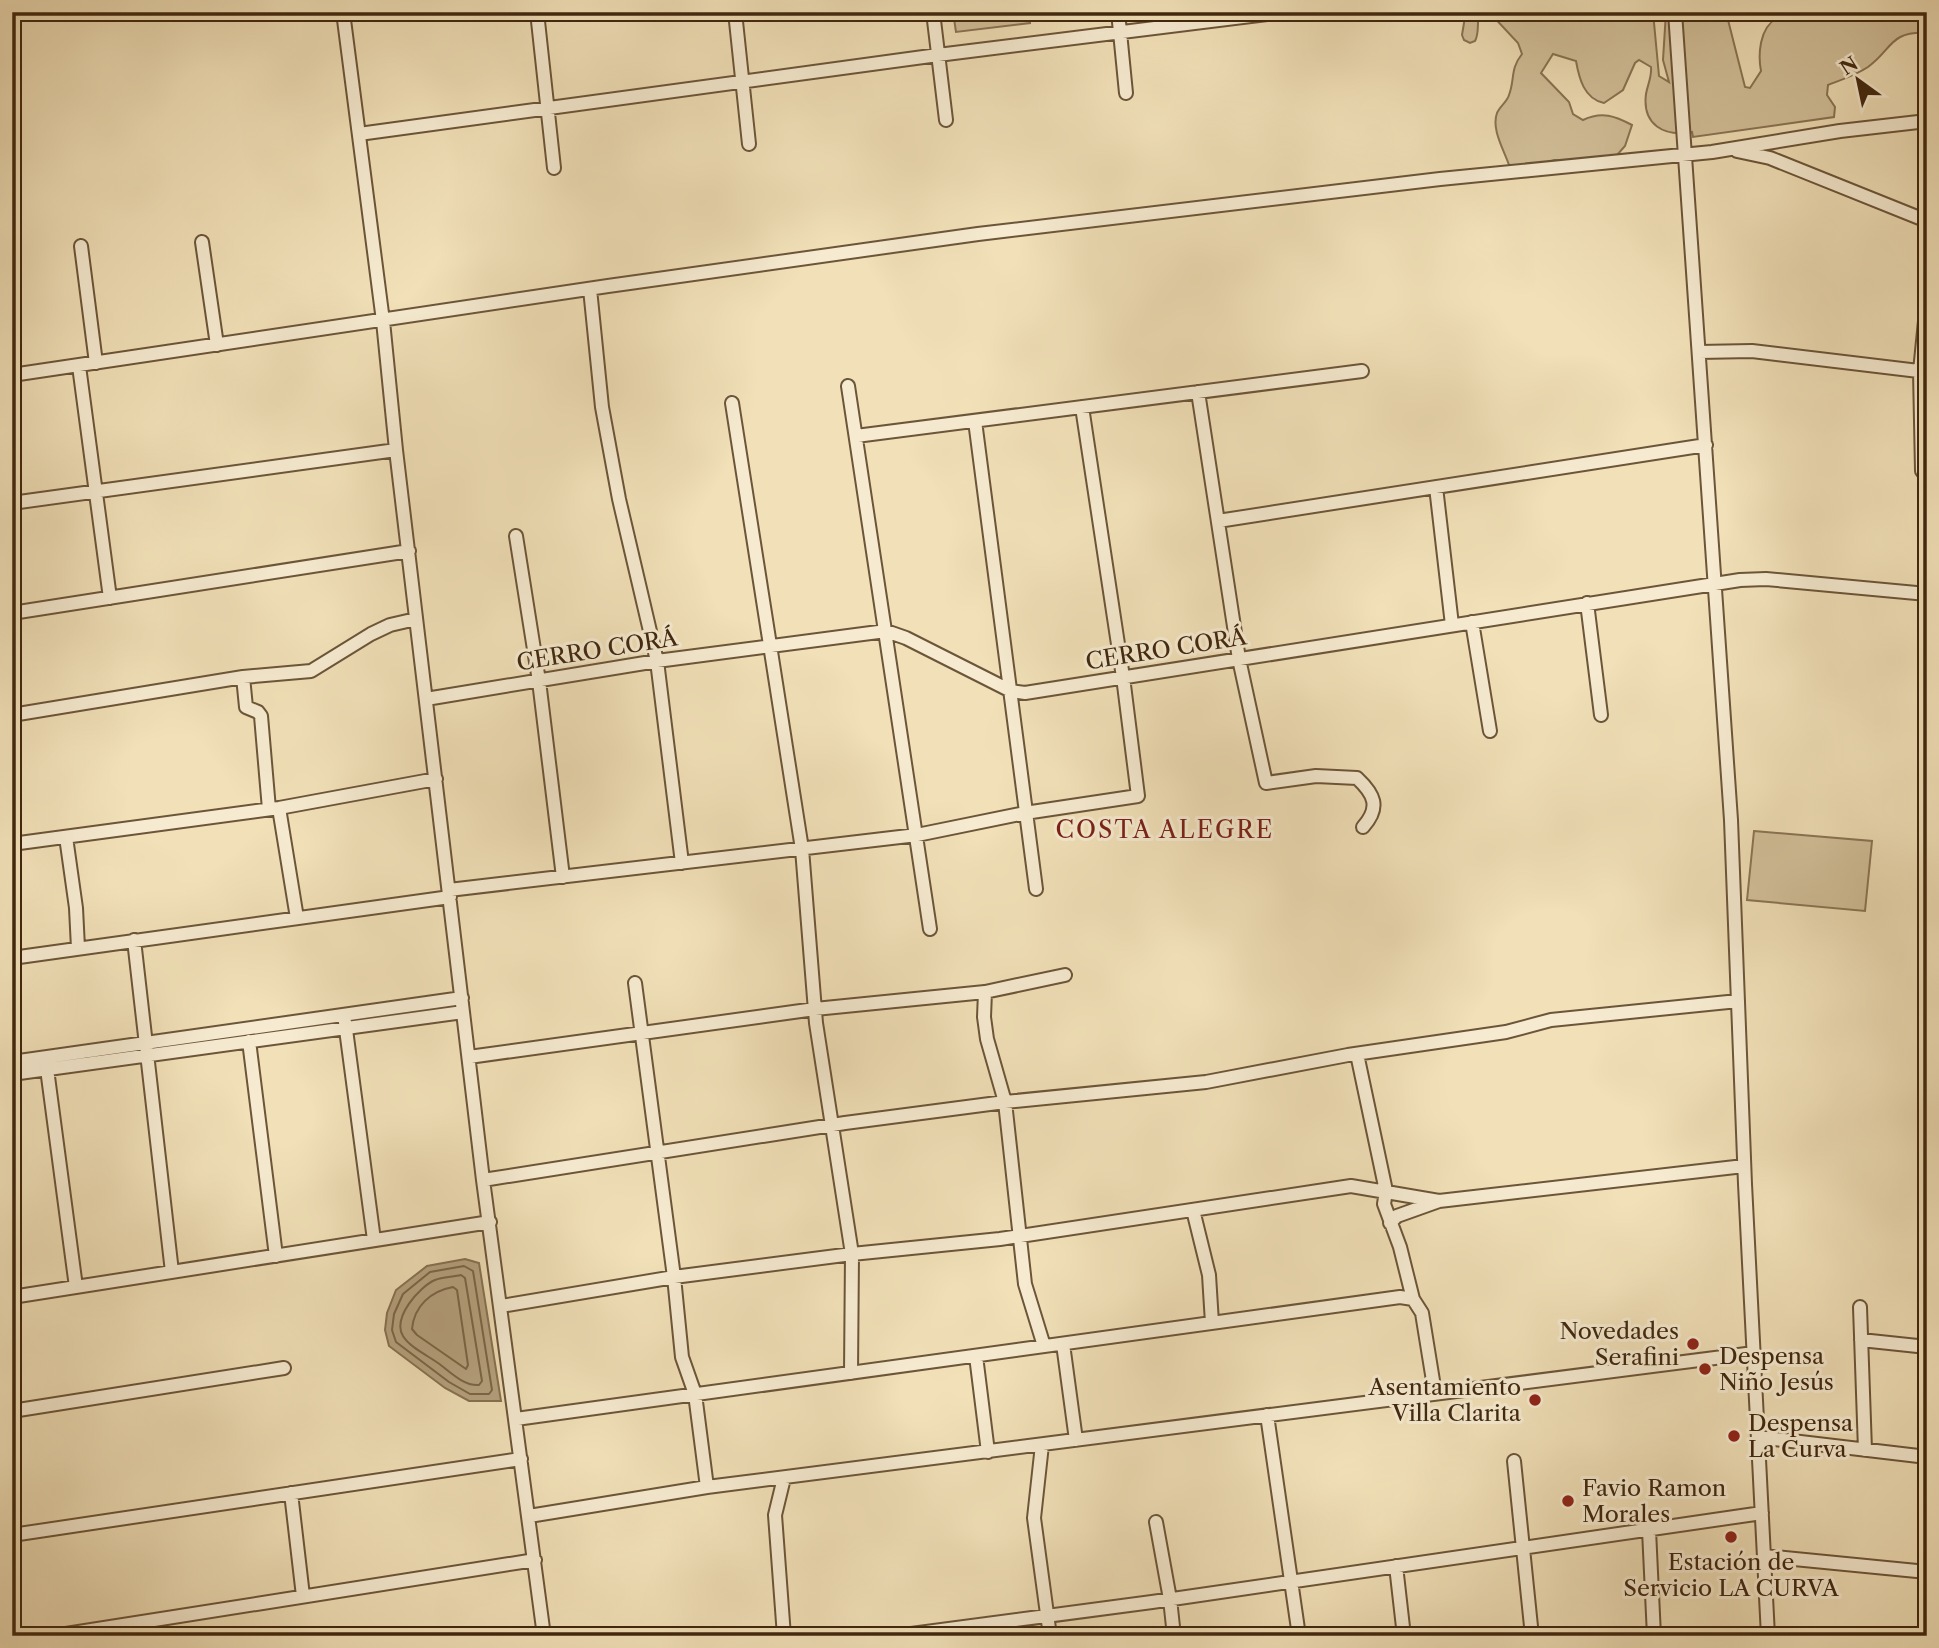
<svg xmlns="http://www.w3.org/2000/svg" width="1939" height="1648" viewBox="0 0 1939 1648" font-family="'Libre Caslon Text',serif">
  <style>
    .green { fill: #d3c19b; stroke: #8a7454; stroke-width: 2 }
    .water { fill: #b5a17e; stroke: #867051; stroke-width: 2 }
    .lines { fill: none; stroke-linecap: round; stroke-linejoin: round }
    .shore { stroke: #7a6446; stroke-width: 2 }
    .stream { stroke: #867051; stroke-width: 2.5 }
    .minor-casing { stroke: #6c5538; stroke-width: 16 }
    .minor { stroke: #f6ebd1; stroke-width: 12 }
    .poi-dot { fill: #8f2418; stroke: #f6ebd1; stroke-width: 2.5 }
    .labels { text-anchor: middle; stroke-width: 6; stroke-linejoin: round; paint-order: stroke }
    .street-label { font-size: 23px; fill: #40270e; stroke: #f6ebd1 }
    .poi-label { font-size: 23px; fill: #40270e; stroke: #f6ebd1; text-anchor: start }
    .neighbourhood-label { font-size: 24px; letter-spacing: 2px; fill: #7a1f14; stroke: #f6ebd1 }
  </style>
  <rect width="100%" height="100%" fill="#f1e0b8"/>
  <filter id="stains"><feTurbulence type="fractalNoise" baseFrequency=".00286" numOctaves="4"/><feColorMatrix values="0 0 0 0 .2 0 0 0 0 .09 0 0 0 0 .02 0 0 0 .5 -.17"/></filter>
  <radialGradient id="worn" r=".72"><stop offset=".6" stop-color="#630" stop-opacity="0"/><stop offset="1" stop-color="#630" stop-opacity=".3"/></radialGradient>
  <!-- green -->
  <path class="green" d="M953,12H1029L1030,23L956,32Z
    M1462,12H1480C1476,22 1480,32 1475,41L1470,43L1464,40L1462,35L1465,17Z
    M1489,12H1528L1538,20L1562,16L1563,12H1653L1659,76L1669,82L1663,60L1666,12H1726L1745,87L1750,88L1761,71C1758,55 1759,28 1777,18C1798,6 1897,12 1927,12V33C1889,31 1893,49 1868,67C1856,75 1841,80 1828,85L1827,95L1835,107L1834,117L1693,137L1692,132C1664,137 1642,125 1646,94C1648,83 1652,77 1651,67L1639,60L1635,63L1623,90L1604,103C1584,99 1579,78 1576,61L1553,54L1541,73L1569,102L1573,114L1583,120C1602,111 1615,116 1632,125L1625,146L1617,155L1567,162L1555,160L1520,169L1509,165C1504,150 1491,129 1497,113C1500,106 1507,102 1509,95C1515,79 1510,69 1522,54L1518,43Z
    M1754,831L1872,841L1865,911L1747,900Z"/>
  <!-- water -->
  <path class="water" d="M465,1259L479,1263L501,1401H469L445,1388L389,1346L385,1330L387,1313L396,1290L427,1266Z"/>
  <g class="lines">
    <!-- shore -->
    <path class="shore" d="M464,1266L473,1271L492,1390L489,1394H470L449,1382L396,1342L392,1330L394,1314L403,1294L430,1272Z
      M461,1275L465,1278L482,1381L479,1385C465,1386 452,1374 442,1366C431,1357 410,1348 403,1336C392,1318 419,1287 435,1280C442,1277 453,1277 461,1275Z
      M453,1287L457,1290L468,1365L466,1369L417,1335L412,1329C414,1306 431,1291 453,1287Z"/>
    <!-- stream -->
    <path class="stream" d="M1926,485L1927,484"/>
    <defs>
      <path id="minor" d="M343,12L383,321L396,450L483,1180L544,1636
        M537,12L554,168
        M735,12L749,144
        M933,12L946,120
        M1118,12L1126,93
        M1675,12L1731,820L1745,1184L1768,1636
        M359,134L938,55L1283,12
        M1737,151L1770,158L1927,221
        M202,242L217,345
        M81,246L96,363
        M590,289L602,407L619,499L657,661L682,863
        M1699,352L1752,351L1927,372
        M79,366L110,598
        M12,375L608,286L978,234L1440,179L1712,152L1840,131L1927,121
        M848,386L930,929
        M1198,392L1239,659L1266,783L1316,776L1357,778C1374,794 1381,807 1363,827
        M732,403L802,849L816,1023L852,1254L851,1373
        M975,421L1036,889
        M856,436L1362,371
        M1922,471L1920,371L1927,301
        M1436,487L1452,625
        M12,503L396,450
        M1218,521L1706,445
        M516,536L539,681L563,877
        M1587,603L1601,715
        M12,613L409,551
        M1472,622L1490,731
        M243,677L246,707L258,712L261,716L269,809
        M426,699L657,661L886,631L906,638L1011,691L1025,693L1740,580L1766,579L1927,594
        M12,715L243,677L311,671L371,634L390,625L416,619
        M279,808L297,918
        M66,837L76,908L78,948
        M12,844L279,808L436,779
        M449,890L917,835L1025,813L1138,796L1123,677L1082,407
        M134,940L172,1272
        M12,958L450,897
        M635,983L674,1277L682,1357L695,1394L707,1487
        M985,992L984,1017L987,1039L1005,1102L1025,1284L1044,1346
        M345,1022L374,1240
        M249,1041L276,1256
        M1357,1054L1386,1191L1384,1204L1400,1247L1413,1299L1422,1313L1435,1393
        M469,1057L815,1009L985,992L1065,975
        M12,1062L462,998
        M47,1069L76,1287
        M12,1074L463,1012
        M483,1180L845,1123L1005,1102L1206,1082L1348,1055L1506,1032L1551,1020L1738,1001
        M1193,1210L1209,1275L1212,1323
        M1390,1223L1397,1216L1439,1201
        M12,1297L490,1222
        M501,1306L674,1277L852,1254L1000,1239L1351,1186L1439,1201L1744,1166
        M1860,1307L1865,1450
        M1861,1340L1927,1347
        M1063,1344L1076,1440
        M976,1356L988,1452
        M12,1411L284,1368
        M1267,1415L1299,1636
        M516,1419L1400,1297L1413,1299
        M1758,1437L1927,1457
        M1042,1445L1034,1518L1050,1636
        M1514,1461L1532,1636
        M784,1478L775,1515L784,1636
        M291,1493L303,1596
        M529,1516L707,1487L1754,1353
        M1156,1522L1170,1599L1174,1636
        M1649,1530L1654,1636
        M12,1535L521,1459
        M1764,1556L1927,1572
        M1396,1566L1404,1636
        M53,1636L535,1560
        M896,1636L1152,1602L1762,1513"/>
    </defs>
    <!-- minor casing -->
    <use href="#minor" class="minor-casing"/>
    <!-- minor -->
    <use href="#minor" class="minor"/>
  </g>
  <!-- markers -->
  <g class="poi-dot">
    <circle cx="1693" cy="1344" r="7"/>
    <circle cx="1705" cy="1369" r="7"/>
    <circle cx="1535" cy="1400" r="7"/>
    <circle cx="1734" cy="1436" r="7"/>
    <circle cx="1568" cy="1501" r="7"/>
    <circle cx="1731" cy="1537" r="7"/>
  </g>
  <g class="labels">
    <!-- street labels -->
    <g class="street-label">
      <text transform="translate(1166 649) rotate(-9)" y="8">CERRO CORÁ</text>
      <text transform="translate(597 650) rotate(-9)" y="8">CERRO CORÁ</text>
    </g>
    <!-- poi labels -->
    <g class="poi-label">
      <text x="1679" y="1339" text-anchor="end">Novedades<tspan x="1679" dy="26">Serafini</tspan></text>
      <text x="1719" y="1364">Despensa<tspan x="1719" dy="26">Niño Jesús</tspan></text>
      <text x="1521" y="1395" text-anchor="end">Asentamiento<tspan x="1521" dy="26">Villa Clarita</tspan></text>
      <text x="1748" y="1431">Despensa<tspan x="1748" dy="26">La Curva</tspan></text>
      <text x="1582" y="1496">Favio Ramon<tspan x="1582" dy="26">Morales</tspan></text>
      <text x="1731" y="1570" text-anchor="middle">Estación de<tspan x="1731" dy="26">Servicio LA CURVA</tspan></text>
    </g>
    <!-- neighbourhood labels -->
    <g class="neighbourhood-label">
      <text x="1165" y="838">COSTA ALEGRE</text>
    </g>
  </g>
  <!-- margin -->
  <rect width="1939" height="1648" fill="none" stroke="#f1e0b8" stroke-width="42"/>
  <rect x="14" y="14" width="1911" height="1620" fill="none" stroke="#40270e" stroke-width="3.5"/>
  <rect x="21" y="21" width="1897" height="1606" fill="none" stroke="#40270e" stroke-width="2"/>
  <!-- north arrow -->
  <g transform="translate(1858 80) rotate(327)" stroke="#f6ebd1" stroke-width="5" paint-order="stroke">
  <path d="M0-5L12 26L0 18L-12 26Z" fill="#40270e"/>
  <text y="-10" font-size="19" font-weight="bold" text-anchor="middle" fill="#40270e">N</text>
  </g>
  <rect width="100%" height="100%" filter="url(#stains)"/>
  <rect width="100%" height="100%" fill="url(#worn)"/>
</svg>
